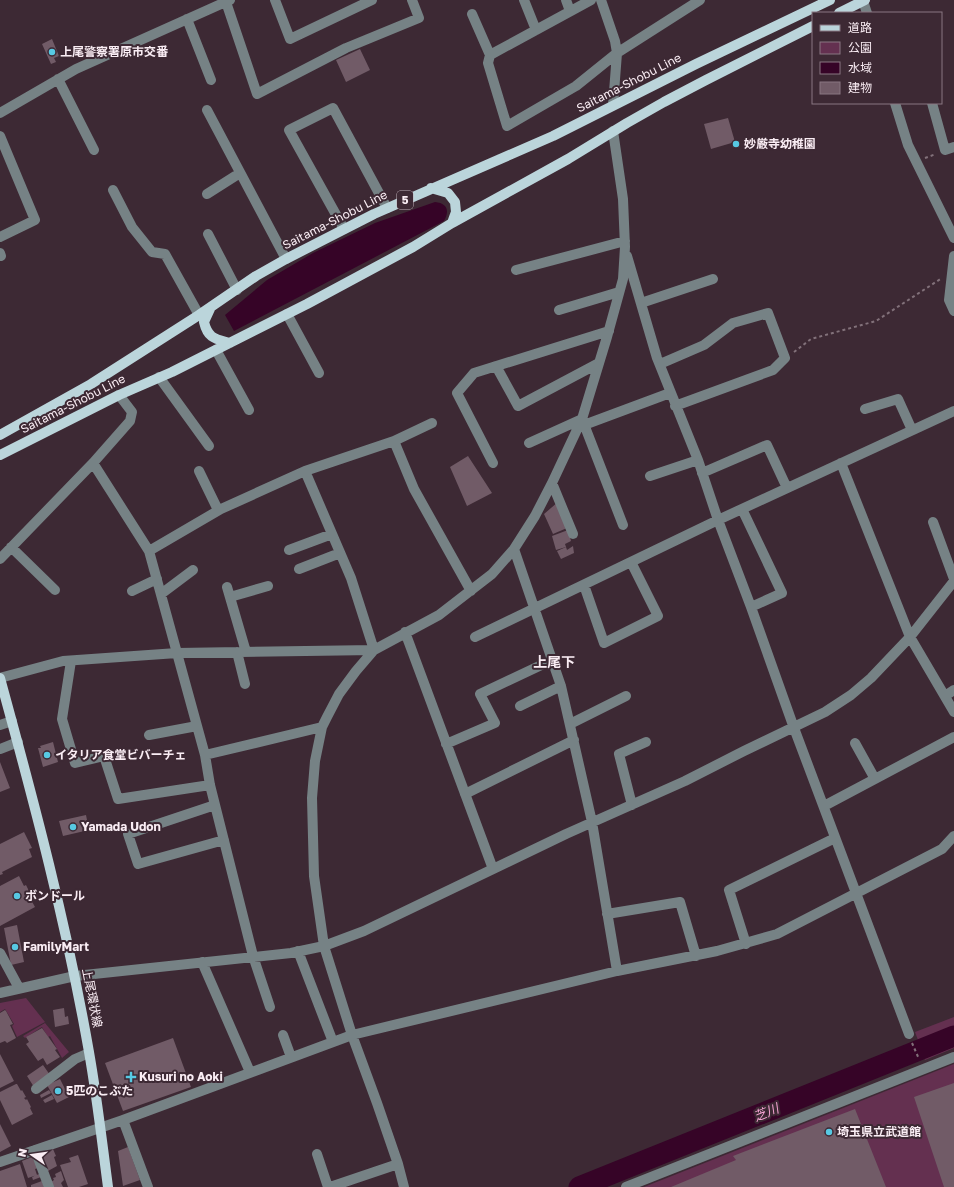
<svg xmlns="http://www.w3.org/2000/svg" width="954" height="1187" viewBox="0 0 954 1187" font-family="'Golos Text','Noto Sans JP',sans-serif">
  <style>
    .green { fill: #643050 }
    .water { fill: #360427 }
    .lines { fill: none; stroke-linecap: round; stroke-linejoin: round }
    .river { stroke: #360427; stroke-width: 21 }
    .building { fill: #715b67 }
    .path { stroke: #82717a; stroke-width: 2; stroke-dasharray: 3 3; stroke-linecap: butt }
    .minor { stroke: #768285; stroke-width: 10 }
    .major { stroke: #bbd5db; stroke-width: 10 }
    .poi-dot { fill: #57c9e3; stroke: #3d2934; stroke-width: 1.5 }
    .labels { text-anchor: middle; stroke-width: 4; stroke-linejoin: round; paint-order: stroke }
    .shield { fill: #3d2934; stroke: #c1b2ba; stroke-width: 1 }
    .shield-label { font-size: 11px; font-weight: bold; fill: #faedf4 }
    .poi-label { font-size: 12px; font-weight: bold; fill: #faedf4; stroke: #3d2934; text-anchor: start }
    .street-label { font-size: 12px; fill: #faedf4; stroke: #3d2934 }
    .water-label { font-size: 13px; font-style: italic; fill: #f6a4d4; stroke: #3d2934 }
    .quarter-label { font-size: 14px; font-weight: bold; fill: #faedf4; stroke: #3d2934 }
  </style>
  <rect width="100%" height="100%" fill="#3d2934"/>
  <!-- green -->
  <path class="green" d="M26,998L45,1022L17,1037L12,1026L14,1024L5,1009L0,1012V1003Z
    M954,1017V1034L921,1048L915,1032Z
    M45,1023L69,1052L62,1058L50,1036L48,1037L42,1027L25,1038L23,1036Z
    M954,1039V1048L925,1060L921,1052Z
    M954,1064V1187H644Z"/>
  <!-- water -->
  <path class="water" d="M435,202C447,203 450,211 444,221L234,331L225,315L267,280L313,253L375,223Z"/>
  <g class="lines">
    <!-- river -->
    <path class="river" d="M579,1187L954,1036"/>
  </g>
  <!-- building -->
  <path class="building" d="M52,39L59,56L54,58L56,62L51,64L42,44Z
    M360,49L370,70L346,82L336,60Z
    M728,118L735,142L711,149L704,124Z
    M468,456L492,493L467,506L450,467Z
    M558,502L567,528L553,534L544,514Z
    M568,530L571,541L565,544L566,547L556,550L552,536Z
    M573,546L574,553L561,559L557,551L566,547L567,550Z
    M53,742L58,762L43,767L38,748H41L40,746Z
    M0,762L10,788L0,792Z
    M86,815L89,830L63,836L59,821Z
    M24,832L32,848L29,849L32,857L2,872L3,874L0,875V844Z
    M19,876L24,886L26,885L32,897L30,898L35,907L0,926V886Z
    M17,925L24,962L11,965L4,928Z
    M64,1008L65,1017L68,1016L69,1024L55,1027L53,1010Z
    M5,1010L6,1011L13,1024L10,1025L16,1038L7,1043L5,1041L0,1043V1013Z
    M42,1028L57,1049L55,1050L60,1057L47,1065L43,1058L38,1061L26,1044L29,1042L26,1037Z
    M173,1038L191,1087L123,1111L105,1063Z
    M0,1054L14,1081L0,1088Z
    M43,1065L50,1075L34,1087L27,1076Z
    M60,1079L69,1097L57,1103L47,1085Z
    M954,1083V1187H944L914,1097Z
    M16,1084H17L21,1091L22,1090L26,1097L24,1098L26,1100L27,1099L31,1107L30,1108L33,1114L12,1125L0,1100V1092Z
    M49,1090L51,1093L41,1098L40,1095Z
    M52,1095L54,1099L45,1103L43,1100Z
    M855,1109L886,1187H671L736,1160L733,1156Z
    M0,1124L11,1146L0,1152Z
    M128,1147L140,1180L123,1186L118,1151Z
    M53,1149L56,1156L54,1157L57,1166L48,1171L42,1159L44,1158L42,1153Z
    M78,1155L88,1184L79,1187H68L60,1165L71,1162L69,1158Z
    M32,1157L38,1168L35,1169L37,1175L28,1178L22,1161Z
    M20,1164L27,1187H0V1171Z
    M61,1171L64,1180L61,1183L63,1187H53L51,1182L54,1180L53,1178L56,1177L55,1174Z
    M39,1174L41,1177L33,1180L32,1177Z
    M42,1181L44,1187H31V1185Z"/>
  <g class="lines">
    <!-- path -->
    <path class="path" d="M925,158L936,154
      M794,352L811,339L876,321L942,278
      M912,1043L919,1059"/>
    <!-- minor -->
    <path class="minor" d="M275,0L290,39L372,0
      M524,0L536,30
      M566,0L570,11
      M591,0L490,55L488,63L507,126L576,86L617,53L700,0
      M601,0L615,41L617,53L613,105
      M863,1L867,13
      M226,2L257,94L346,48L419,18L412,0
      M472,14L490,55
      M187,19L211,80
      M58,79L94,150
      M895,103L908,145L954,238
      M932,103L945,150L954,147
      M207,110L286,259
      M0,113L76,69L230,0
      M0,136L35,220L0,237
      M113,190L132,227L152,252L165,254L199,315
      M207,194L240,173
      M344,229L289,130L333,108L387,208
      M208,234L237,290
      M0,253L1,256
      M627,256L657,358L698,460L718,520L751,607L794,728L909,1034
      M954,256L949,300L954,311
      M516,270L625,241
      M641,303L713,279
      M559,310L619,292
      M287,314L319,373
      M216,350L249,410
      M660,364L704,345L733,323L768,313L785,358L773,370L675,406
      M496,366L518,406L599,363
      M159,377L209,446
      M865,409L898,399L912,430
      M432,423L394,441L414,489L471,591
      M584,425L670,393
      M529,443L582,419L623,525
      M93,463L149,551L205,755L210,785L253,956L270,1007
      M493,463L457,393L474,373L609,331
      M841,463L910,637L954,712
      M199,471L218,510
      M305,471L394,441
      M702,473L767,445L787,488
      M650,476L698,460
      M552,483L573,534
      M742,509L782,593L751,607
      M933,522L954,579
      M11,547L55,590
      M514,549L561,686L592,822L617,971
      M289,550L332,534
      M149,551L221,509L305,471L351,578L374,650
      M0,559L93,463L130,421L132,412L119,395
      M299,569L340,553
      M584,585L604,643L658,616L631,562
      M227,587L246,652
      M132,591L157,579
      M161,594L193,570
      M230,597L268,586
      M405,632L493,869
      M475,637L718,520L954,411
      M237,652L245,684
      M71,661L62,719L75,763L104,756L118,799L210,785
      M0,678L63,661L177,653L374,650
      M945,696L954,690
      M520,706L561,686
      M570,724L626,696
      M0,725L12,721
      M149,735L197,726
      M855,743L875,779
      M446,744L495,723L480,694L552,660
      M0,749L18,742
      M205,755L322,727
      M465,794L574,740
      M215,805L128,834L138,864L224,840
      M632,805L619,754L646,742
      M824,806L954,737
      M607,914L680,902L696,956
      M746,944L729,890L835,838
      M298,951L333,1042
      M0,953L19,988
      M202,962L250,1072
      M0,993L75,976L291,953L324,946L364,931L566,834L685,781L744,751L825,712L851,695L871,678L910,637L954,581
      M283,1035L291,1057
      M36,1089L75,1059L89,1053
      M123,1120L148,1187
      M35,1150L49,1187
      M317,1154L328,1187
      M0,1162L123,1120L352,1035L617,971L717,951L777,934L942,849L954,836
      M330,1187L398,1164
      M404,1187L398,1164L377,1103L352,1035L324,946L314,876L312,798L315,761L322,727L327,717L339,694L356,671L374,650L439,615L492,574L514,549L535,516L552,483L582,419L607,337L623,279L625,247L623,199L613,131
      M626,1187L954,1057"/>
    <!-- major -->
    <path class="major" d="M839,13L865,0
      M431,188L448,193L455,202L456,212L452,223
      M210,309L204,322C208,339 216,339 230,343
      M0,435L91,384L199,315L256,276L286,259L374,214L553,136L696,64L830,0
      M0,455L119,395L172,372L307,304L413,247L452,223L568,159L627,123L664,102L706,80L813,26
      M0,678C34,802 67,926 89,1052C97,1097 102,1142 108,1187"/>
  </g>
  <!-- markers -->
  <g class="poi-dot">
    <circle cx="52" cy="52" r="4"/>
    <circle cx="736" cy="144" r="4"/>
    <circle cx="47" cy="755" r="4"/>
    <circle cx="73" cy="827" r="4"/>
    <circle cx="17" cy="896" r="4"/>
    <circle cx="15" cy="947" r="4"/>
    <path d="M129 1071h4v4h4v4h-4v4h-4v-4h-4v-4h4z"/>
    <circle cx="58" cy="1091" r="4"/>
    <circle cx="829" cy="1132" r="4"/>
  </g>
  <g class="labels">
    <!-- shield labels -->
    <rect class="shield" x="397" y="191" width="16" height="18" rx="3"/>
    <g class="shield-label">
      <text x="405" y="204">5</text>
    </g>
    <!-- poi labels -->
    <g class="poi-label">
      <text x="60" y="56">上尾警察署原市交番</text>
      <text x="744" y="148">妙厳寺幼稚園</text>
      <text x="55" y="759">イタリア食堂ビバーチェ</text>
      <text x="81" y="831">Yamada Udon</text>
      <text x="25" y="900">ボンドール</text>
      <text x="23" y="951">FamilyMart</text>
      <text x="139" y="1081">Kusuri no Aoki</text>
      <text x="66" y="1095">5匹のこぶた</text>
      <text x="837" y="1136">埼玉県立武道館</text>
    </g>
    <!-- street labels -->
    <g class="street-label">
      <text transform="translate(629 83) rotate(-27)" y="4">Saitama-Shobu Line</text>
      <text transform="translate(335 220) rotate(-27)" y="4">Saitama-Shobu Line</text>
      <text transform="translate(73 404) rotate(-27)" y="4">Saitama-Shobu Line</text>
      <text transform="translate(92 998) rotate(79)" y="4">上尾環状線</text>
    </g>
    <!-- water labels -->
    <g class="water-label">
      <text transform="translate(766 1112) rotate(-22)" y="5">芝川</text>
    </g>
    <!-- quarter labels -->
    <g class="quarter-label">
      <text x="554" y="667">上尾下</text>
    </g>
  </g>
  <!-- legend -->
  <rect x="812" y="12" width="130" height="92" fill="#3d2934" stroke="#897781"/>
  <rect x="820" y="25" width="20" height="6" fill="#bbd5db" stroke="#897781"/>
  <text x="848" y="32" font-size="12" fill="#faedf4">道路</text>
  <rect x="820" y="42" width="20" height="12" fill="#643050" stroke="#897781"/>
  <text x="848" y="52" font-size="12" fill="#faedf4">公園</text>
  <rect x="820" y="62" width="20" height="12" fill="#360427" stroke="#897781"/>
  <text x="848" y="72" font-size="12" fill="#faedf4">水域</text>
  <rect x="820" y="82" width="20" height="12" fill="#715b67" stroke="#897781"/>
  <text x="848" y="92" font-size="12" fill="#faedf4">建物</text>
  <!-- north arrow -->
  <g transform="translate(32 1155) rotate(283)" stroke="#3d2934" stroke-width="3" paint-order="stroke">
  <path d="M0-3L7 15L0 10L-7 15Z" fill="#faedf4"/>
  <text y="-6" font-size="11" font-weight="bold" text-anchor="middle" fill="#faedf4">N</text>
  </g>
</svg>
